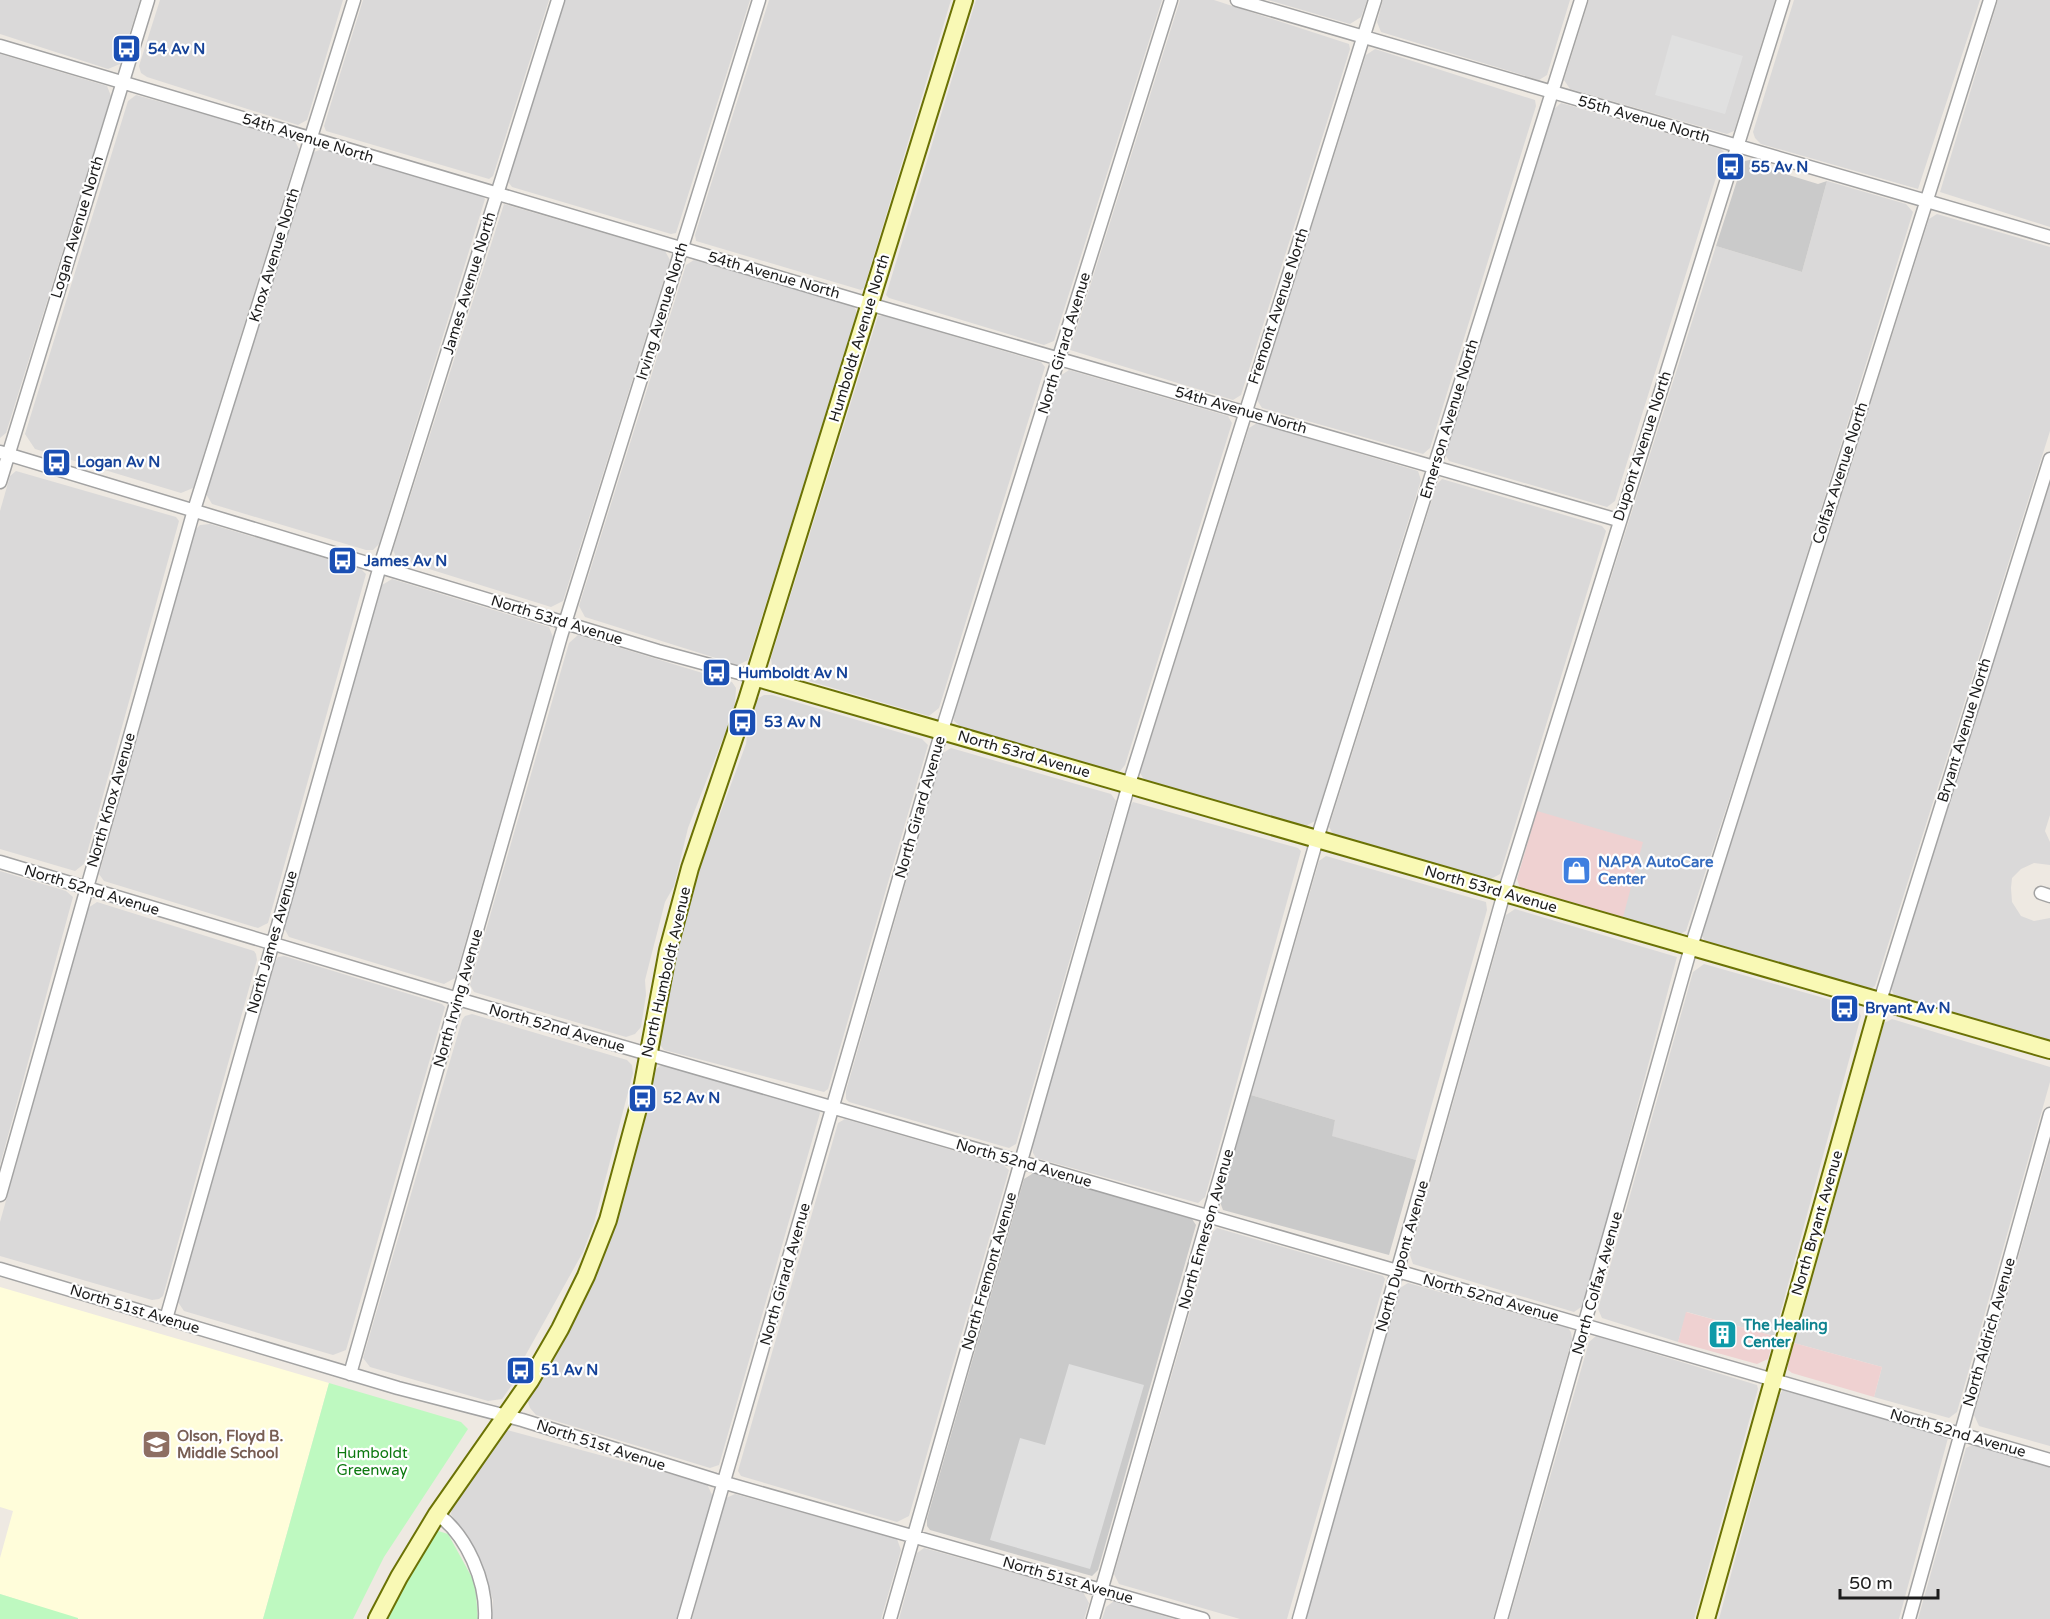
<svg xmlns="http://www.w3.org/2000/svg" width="2050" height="1619" viewBox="0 0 2050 1619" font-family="'Varela Round',sans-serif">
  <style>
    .residential { fill: #dad9d9 }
    .commercial { fill: #efd1d1 }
    .education { fill: #fffdda }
    .religious { fill: #cacaca }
    .park { fill: #bef9c0 }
    .parking { fill: #e0e0e0 }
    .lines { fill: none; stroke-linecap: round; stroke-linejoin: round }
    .street-casing { stroke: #a3a3a3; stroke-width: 15 }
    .secondary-casing { stroke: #6b7205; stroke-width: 20 }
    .street { stroke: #fff; stroke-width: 12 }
    .secondary { stroke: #f9f9b5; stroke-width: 16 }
    .labels { text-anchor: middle; stroke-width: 4.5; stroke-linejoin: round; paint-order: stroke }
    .transit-label { font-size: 15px; font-weight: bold; fill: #164399; stroke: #fff; text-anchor: start }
    .street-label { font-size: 15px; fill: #1c1c1c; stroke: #fff }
    .shop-label { font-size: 15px; font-weight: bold; fill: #366cbe; stroke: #fff; text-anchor: start }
    .culture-label { font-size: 15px; font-weight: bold; fill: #0d838f; stroke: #fff; text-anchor: start }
    .education-label { font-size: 15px; font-weight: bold; fill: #785e54; stroke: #fff; text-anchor: start }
    .park-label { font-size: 15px; fill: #0c790f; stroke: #fff }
  </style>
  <rect width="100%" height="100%" fill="#eee9e2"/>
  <!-- residential -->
  <path class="residential" d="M0,0H140L120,64L108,69L0,34Z
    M160,0H343L307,120L298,125L147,77L141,73L139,66Z
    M363,0H549L493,176L489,179L326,131L324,126Z
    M563,0H750L676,233L671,234L512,187L509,183L508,177Z
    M769,0H951L864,288L861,290L696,241L695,235Z
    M976,0H1162L1054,341L1044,345L889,298L886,295Z
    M1180,0H1214L1349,44L1350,49L1241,395L1233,400L1070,350Z
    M1268,0H1367L1361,17L1350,24Z
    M1383,0H1570L1547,75L1539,80L1381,32L1377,22Z
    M1589,0H1775L1734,131L1727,134L1570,89L1564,80Z
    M1794,0H1980L1918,189L1761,144L1755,138L1753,132Z
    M1998,0H2050V227L1940,192Z
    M1375,49L1535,100L1536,106L1430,448L1423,454L1262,408L1257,400L1366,55Z
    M0,54L107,86L111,96L6,433L0,438Z
    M136,95L294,139L299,149L193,488L181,493L35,449L25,434L128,101Z
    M1561,103L1721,149L1724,152L1615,501L1607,507L1449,461L1445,454L1554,109Z
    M322,149L481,195L485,199L379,544L373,550H366L212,504L206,494L314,152Z
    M1827,181L1906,204L1913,212L1762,699L1686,931L1676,936L1622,921L1537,811L1716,246L1802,272Z
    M504,204L665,251L670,260L563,601L551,607L397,559L393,550Z
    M1937,214L2050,247V431L1875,986L1869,990L1707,945L1702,936L1929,219Z
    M694,260L853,306L856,310L857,318L748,660L738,665L585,617L579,606L686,265Z
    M878,316H884L1041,362L1045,367L939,708L929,716L778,672L772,667L771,658Z
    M1069,370L1228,416L1232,423L1125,765L1120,771L1114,772L960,726L954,721L953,716L1060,376Z
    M1257,423L1418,471L1421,480L1315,821L1304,827L1147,784L1140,773L1249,428Z
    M16,471L176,517L179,521L84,864L75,871L0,849V511L10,476Z
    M1442,479L1602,526L1606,531L1500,874L1489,880L1335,837L1329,827L1437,484Z
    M2050,483V815L2045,831L2050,842V865L2034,863L2021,869L2012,878L2011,888L2012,902L2021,916L2034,921L2050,918V1044L1897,1000L1891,989Z
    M210,524L361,569L366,574L268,923L258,928L104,881L99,874L195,530L200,525Z
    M392,579L549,627L553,637L455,978L444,984L289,937L284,928L382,585Z
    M578,635L732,682L736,688L734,718L723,738L688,828L674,886L665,902L645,980L646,995L641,1027L635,1034L626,1037L474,992L470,985L569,643Z
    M764,695H772L922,739L928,745L828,1089L824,1092L664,1050L658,1042L662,1005L688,909L690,886L703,845L714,830L746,744L750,711L757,699Z
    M951,748L1111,794L1116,801L1016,1144L1009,1148L849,1102L846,1099V1091L943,753Z
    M1133,802L1298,848L1301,851L1205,1197L1198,1203L1036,1158L1033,1153L1032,1145L1130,806Z
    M1326,856L1486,902L1487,910L1416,1160L1331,1136L1335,1120L1251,1095L1319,861Z
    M0,871L66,891L73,897L0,1165Z
    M97,902L254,951L256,954L257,960L163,1296L159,1299L152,1300L0,1256V1222L88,908Z
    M1515,909L1677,957L1584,1305L1574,1312L1413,1264L1410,1255L1506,915Z
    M284,956L442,1004L445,1007L346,1350L333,1355L184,1311L178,1302L275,962L278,957Z
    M1704,964L1856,1007L1861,1016L1774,1336L1687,1312L1678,1342L1602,1318L1598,1309L1693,972Z
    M472,1014L627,1060L632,1065L633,1073L594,1223L583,1252L524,1358L522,1371L502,1399L488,1401L370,1367L363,1358L462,1020L465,1016Z
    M1892,1019L2050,1067V1082L1957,1412L1949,1418L1874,1397L1882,1367L1794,1343L1884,1023Z
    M660,1066H672L818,1109L820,1113L719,1465L710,1468L536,1415L530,1408L527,1399L592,1285L612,1221L622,1206L645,1118L649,1074Z
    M845,1119L1003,1165L1009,1170L909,1516L897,1522L741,1476L738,1471L838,1123Z
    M2050,1145V1446L1979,1426L1974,1415Z
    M1217,1228L1383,1276L1385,1279L1287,1619H1240L1119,1584L1114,1574L1213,1232Z
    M1408,1283L1568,1328L1571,1332L1572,1339L1493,1619H1306L1400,1288Z
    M1596,1336L1757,1385L1758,1389L1694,1619H1509L1589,1342Z
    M1788,1389L1944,1434L1948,1438L1899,1619H1719L1779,1396L1783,1390Z
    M507,1430L707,1484L713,1497L677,1619H492L493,1600L479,1560L451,1514L453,1504L499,1432Z
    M1974,1444L2050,1466V1619H1918L1966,1448Z
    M735,1494L897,1539L901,1550L881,1619H692L726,1498Z
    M924,1548L1083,1592L1089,1603L1084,1619H899L917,1553Z
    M1114,1601L1174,1619H1102L1106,1607Z"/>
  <!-- commercial -->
  <path class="commercial" d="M1537,811L1643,842L1622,921L1525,893L1520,888L1517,879Z
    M1686,1312L1774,1336L1768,1359L1757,1364L1678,1342Z
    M1794,1343L1882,1367L1874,1397L1792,1373L1788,1370V1363Z"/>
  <!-- education -->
  <path class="education" d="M0,1287L329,1383L263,1619H78L0,1594V1558L13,1511L0,1507Z"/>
  <!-- religious -->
  <path class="religious" d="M1754,159L1762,167L1818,184L1827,181L1802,272L1716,246L1742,165L1745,161Z
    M1251,1095L1335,1120L1332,1136L1416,1160L1389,1255L1223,1210L1220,1202Z
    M1035,1172L1192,1219L1196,1225L1098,1570L1092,1576L930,1530L927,1526V1519L1024,1179Z"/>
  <!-- park -->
  <path class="park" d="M329,1383L461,1422L468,1429L384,1557L353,1619H263Z
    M435,1530L448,1534L475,1583L478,1619H383Z
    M0,1594L78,1618V1619H0Z"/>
  <!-- parking -->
  <path class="parking" d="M1672,35L1743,56L1725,114L1655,95Z
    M1069,1364L1144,1385L1090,1569L990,1540L1020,1438L1045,1445Z"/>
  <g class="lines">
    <defs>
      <path id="street" d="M1237,0L2050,237
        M0,46L869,304L1618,520
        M0,452L658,651L754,677
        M0,482L148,0
        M0,862L458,999L2050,1460
        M2041,893L2050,896
        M1880,1001L2050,459
        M0,1195L194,510L354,0
        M0,1269L398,1388L522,1420L715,1480L1203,1619
        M166,1319L380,566L558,0
        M350,1374L561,636L759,0
        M437,1514C467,1535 487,1582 485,1619
        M684,1619L942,730L1171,0
        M890,1619L1129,784L1375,0
        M1093,1619L1317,839L1581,0
        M1299,1619L1504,893L1783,0
        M1501,1619L1691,947L1990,0
        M1909,1619L2050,1114"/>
      <path id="secondary" d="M754,677L2050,1050
        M377,1619L399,1577L437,1514L530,1381L560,1329L586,1276L608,1220L639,1105L668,950L690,868L747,700L964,0
        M1706,1619L1880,1001"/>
    </defs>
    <!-- street casing -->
    <use href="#street" class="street-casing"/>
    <!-- secondary casing -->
    <use href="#secondary" class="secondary-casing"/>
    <!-- street -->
    <use href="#street" class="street"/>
    <!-- secondary -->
    <use href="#secondary" class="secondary"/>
  </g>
  <!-- icons -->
  <defs>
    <symbol id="bus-square" viewBox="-11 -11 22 22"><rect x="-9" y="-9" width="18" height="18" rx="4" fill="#1a4fb4" stroke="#fff"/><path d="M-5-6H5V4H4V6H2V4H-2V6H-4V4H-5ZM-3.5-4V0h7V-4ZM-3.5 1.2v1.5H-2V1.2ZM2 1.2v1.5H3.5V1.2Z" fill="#fff"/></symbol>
    <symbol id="shop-square" viewBox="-11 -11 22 22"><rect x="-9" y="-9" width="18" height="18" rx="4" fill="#3f7fe0" stroke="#fff"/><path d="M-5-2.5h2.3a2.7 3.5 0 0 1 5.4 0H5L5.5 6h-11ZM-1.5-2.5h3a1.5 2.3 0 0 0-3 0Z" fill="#fff"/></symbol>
    <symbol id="building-square" viewBox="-11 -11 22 22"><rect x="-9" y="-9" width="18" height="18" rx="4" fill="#0f9aa8" stroke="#fff"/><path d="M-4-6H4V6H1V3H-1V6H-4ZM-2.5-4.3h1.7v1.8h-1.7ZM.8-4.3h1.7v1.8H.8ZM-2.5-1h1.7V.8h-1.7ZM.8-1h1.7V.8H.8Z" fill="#fff"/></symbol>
    <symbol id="school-square" viewBox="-11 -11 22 22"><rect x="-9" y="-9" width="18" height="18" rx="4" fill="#8d6e63" stroke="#fff"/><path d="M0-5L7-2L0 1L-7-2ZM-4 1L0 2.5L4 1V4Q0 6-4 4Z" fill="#fff"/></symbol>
  </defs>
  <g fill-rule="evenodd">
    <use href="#bus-square" x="110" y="32" width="33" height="33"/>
    <use href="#bus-square" x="1714" y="150" width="33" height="33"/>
    <use href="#bus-square" x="40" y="446" width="33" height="33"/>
    <use href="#bus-square" x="326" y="544" width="33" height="33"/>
    <use href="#bus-square" x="700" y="656" width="33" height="33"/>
    <use href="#bus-square" x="726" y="706" width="33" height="33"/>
    <use href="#shop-square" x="1560" y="854" width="33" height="33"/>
    <use href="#bus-square" x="1828" y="992" width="33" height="33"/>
    <use href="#bus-square" x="626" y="1082" width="33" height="33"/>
    <use href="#building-square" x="1706" y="1318" width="33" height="33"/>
    <use href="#bus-square" x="504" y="1354" width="33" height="33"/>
    <use href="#school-square" x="140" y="1428" width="33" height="33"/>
  </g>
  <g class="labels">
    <!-- transit labels -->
    <g class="transit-label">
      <text x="148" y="54">54 Av N</text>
      <text x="1751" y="172">55 Av N</text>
      <text x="77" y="467">Logan Av N</text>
      <text x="364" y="566">James Av N</text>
      <text x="738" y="678">Humboldt Av N</text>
      <text x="764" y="727">53 Av N</text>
      <text x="1865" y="1013">Bryant Av N</text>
      <text x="663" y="1103">52 Av N</text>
      <text x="541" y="1375">51 Av N</text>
    </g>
    <!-- street labels -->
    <g class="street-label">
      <text transform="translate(1644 119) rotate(16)" y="5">55th Avenue North</text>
      <text transform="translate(308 138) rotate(17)" y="5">54th Avenue North</text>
      <text transform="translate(77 227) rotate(-73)" y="5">Logan Avenue North</text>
      <text transform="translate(274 255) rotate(-73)" y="5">Knox Avenue North</text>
      <text transform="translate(774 275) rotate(16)" y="5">54th Avenue North</text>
      <text transform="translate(469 283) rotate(-73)" y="5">James Avenue North</text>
      <text transform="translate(1278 306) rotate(-72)" y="5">Fremont Avenue North</text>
      <text transform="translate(662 311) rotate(-73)" y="5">Irving Avenue North</text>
      <text transform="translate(859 338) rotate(-73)" y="5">Humboldt Avenue North</text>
      <text transform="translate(1064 343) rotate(-73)" y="5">North Girard Avenue</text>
      <text transform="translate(1241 410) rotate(16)" y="5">54th Avenue North</text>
      <text transform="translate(1449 419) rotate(-73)" y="5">Emerson Avenue North</text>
      <text transform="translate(1642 446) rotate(-72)" y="5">Dupont Avenue North</text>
      <text transform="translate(1840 473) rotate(-72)" y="5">Colfax Avenue North</text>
      <text transform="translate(557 620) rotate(17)" y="5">North 53rd Avenue</text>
      <text transform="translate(1964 730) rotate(-73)" y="5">Bryant Avenue North</text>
      <text transform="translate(1024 754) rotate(16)" y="5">North 53rd Avenue</text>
      <text transform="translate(111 800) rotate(-74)" y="5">North Knox Avenue</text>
      <text transform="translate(920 807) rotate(-74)" y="5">North Girard Avenue</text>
      <text transform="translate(1491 889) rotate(16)" y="5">North 53rd Avenue</text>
      <text transform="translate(92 890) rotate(17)" y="5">North 52nd Avenue</text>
      <text transform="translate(272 942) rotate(-74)" y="5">North James Avenue</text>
      <text transform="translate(666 972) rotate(-77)" y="5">North Humboldt Avenue</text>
      <text transform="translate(458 998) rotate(-74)" y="5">North Irving Avenue</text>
      <text transform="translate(557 1028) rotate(16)" y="5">North 52nd Avenue</text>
      <text transform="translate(1024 1163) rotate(16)" y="5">North 52nd Avenue</text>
      <text transform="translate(1817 1223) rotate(-74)" y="5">North Bryant Avenue</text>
      <text transform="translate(1206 1229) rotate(-74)" y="5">North Emerson Avenue</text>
      <text transform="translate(1402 1256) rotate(-74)" y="5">North Dupont Avenue</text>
      <text transform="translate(989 1271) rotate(-74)" y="5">North Fremont Avenue</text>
      <text transform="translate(785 1274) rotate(-74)" y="5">North Girard Avenue</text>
      <text transform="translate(1597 1283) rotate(-74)" y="5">North Colfax Avenue</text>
      <text transform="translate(1491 1298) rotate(16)" y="5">North 52nd Avenue</text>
      <text transform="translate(135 1309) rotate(17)" y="5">North 51st Avenue</text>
      <text transform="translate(1989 1332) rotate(-74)" y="5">North Aldrich Avenue</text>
      <text transform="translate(1958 1433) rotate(16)" y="5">North 52nd Avenue</text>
      <text transform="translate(601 1445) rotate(18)" y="5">North 51st Avenue</text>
      <text transform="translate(1068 1580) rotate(16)" y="5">North 51st Avenue</text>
    </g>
    <!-- shop labels -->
    <g class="shop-label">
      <text x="1598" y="867">NAPA AutoCare<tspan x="1598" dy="17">Center</tspan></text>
    </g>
    <!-- culture labels -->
    <g class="culture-label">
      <text x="1743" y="1330">The Healing<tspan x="1743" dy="17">Center</tspan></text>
    </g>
    <!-- education labels -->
    <g class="education-label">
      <text x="177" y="1441">Olson, Floyd B.<tspan x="177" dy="17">Middle School</tspan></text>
    </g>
    <!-- park labels -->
    <g class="park-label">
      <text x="372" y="1458">Humboldt<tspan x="372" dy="17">Greenway</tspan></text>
    </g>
  </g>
  <!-- scale -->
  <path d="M1840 1589v9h98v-9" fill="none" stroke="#1c1c1c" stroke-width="3"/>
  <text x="1849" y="1589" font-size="18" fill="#1c1c1c" stroke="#ffffff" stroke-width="4.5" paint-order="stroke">50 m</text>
</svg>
